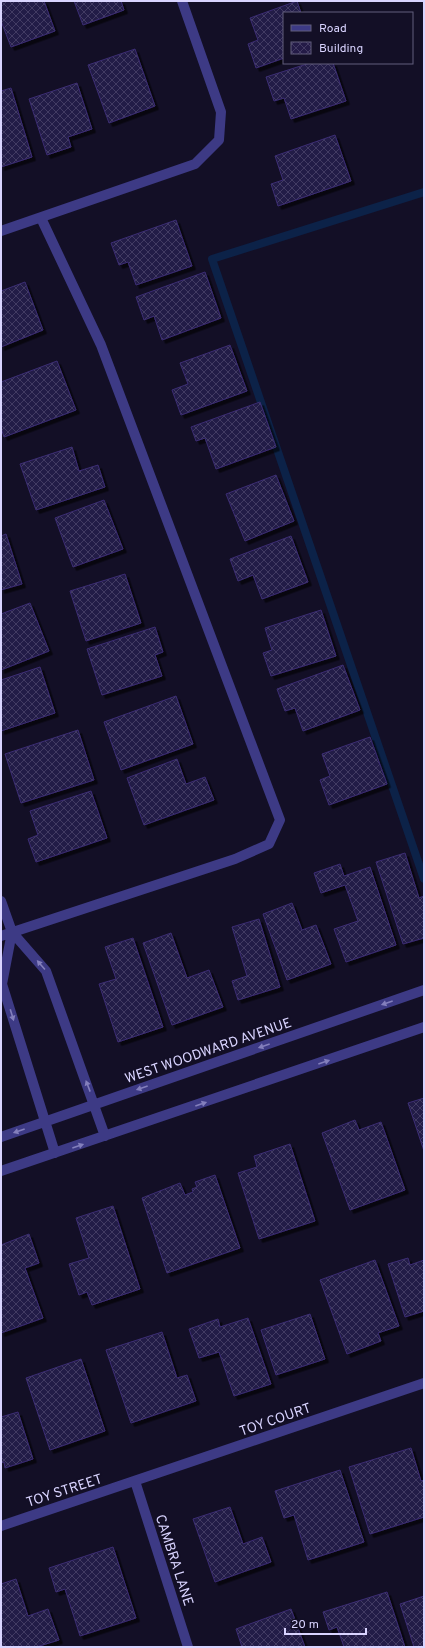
<svg xmlns="http://www.w3.org/2000/svg" width="425" height="1648" viewBox="0 0 425 1648" font-family="Overpass,sans-serif">
  <style>
    .lines { fill: none; stroke-linecap: round; stroke-linejoin: round }
    .stream { stroke: #0c2248; stroke-width: 8 }
    .building { fill: url(#building-cross-hatch); stroke: #3b2d73; filter: url(#shadow) }
    .minor { stroke: #3d3a85; stroke-width: 10 }
    .oneway { fill: #837fbc }
    .labels { text-anchor: middle; stroke-width: 3.5; stroke-linejoin: round; paint-order: stroke }
    .street-label { font-size: 14px; fill: #d9d4ff; stroke: #130f26 }
  </style>
  <defs>
    <pattern id="building-cross-hatch" width="8" height="8" patternUnits="userSpaceOnUse"><rect width="8" height="8" fill="#241b47"/><path d="M0 0l8 8M0 8l8-8" fill="none" stroke="#433b63"/></pattern>
    <filter id="shadow"><feDropShadow dx="3.5" dy="3.5" stdDeviation="0" flood-color="#0009"/></filter>
  </defs>
  <rect width="100%" height="100%" fill="#130f26"/>
  <g class="lines">
    <!-- stream -->
    <path class="stream" d="M424,192L212,259L424,879"/>
  </g>
  <!-- building -->
  <path class="building" d="M1,1H44L55,31L11,47L1,21Z
    M74,1H121L124,10L83,25Z
    M297,1L301,13H284V58L256,68L248,44L258,40L250,18Z
    M135,49L155,106L109,123L88,65Z
    M310,63H333L346,101L291,119L284,98L274,101L266,77Z
    M77,83L92,129L68,137L71,147L47,155L29,99Z
    M11,88L32,157L1,167V91Z
    M335,135L351,181L278,206L271,184L283,180L275,156Z
    M176,220L192,266L136,285L128,262L119,265L111,243Z
    M205,272L221,318L162,340L154,316L144,320L136,297Z
    M25,282L43,330L1,347V291Z
    M230,345L247,391L181,415L172,390L188,384L180,363Z
    M57,361L76,410L4,437L1,428V382Z
    M260,402L276,447L216,469L205,438L196,441L191,427Z
    M72,447L79,471L98,465L105,487L36,510L20,464Z
    M276,475L294,521L245,541L226,494Z
    M104,500L123,549L73,567L55,518Z
    M6,534L22,584L1,590V536Z
    M291,536L308,582L262,599L253,575L238,581L230,559Z
    M125,574L141,623L86,641L70,591Z
    M30,603L49,651L1,670V614Z
    M321,610L336,656L271,676L263,653L272,650L265,628Z
    M155,627L163,652L155,655L162,676L102,695L87,649Z
    M343,665L360,710L303,731L295,708L285,711L277,689Z
    M40,667L55,713L1,731V680Z
    M176,696L193,744L121,770L104,722Z
    M78,730L94,780L21,803L5,754Z
    M370,737L387,784L329,805L320,780L330,776L322,754Z
    M177,759L186,784L205,777L214,800L144,825L127,778Z
    M91,791L107,838L36,862L28,839L38,835L30,811Z
    M405,853L419,898L424,896V938L403,944L376,862Z
    M340,864L344,876L370,867L396,945L346,962L334,929L358,921L345,885L321,893L314,873Z
    M292,903L302,930L316,925L331,964L287,980L263,914Z
    M259,919L280,987L238,1000L232,981L247,976L232,927Z
    M171,933L187,978L209,970L223,1007L172,1025L143,943Z
    M133,938L163,1027L118,1042L99,984L116,979L105,947Z
    M424,1098V1151L408,1103Z
    M355,1120L359,1130L381,1122L405,1190L350,1210L322,1133Z
    M290,1144L315,1221L259,1239L238,1173L257,1167L254,1156Z
    M215,1175L240,1248L167,1273L142,1198L180,1183L185,1195L193,1192L192,1189L197,1187L195,1182Z
    M113,1206L140,1289L92,1305L87,1292L79,1295L69,1264L89,1258L76,1218Z
    M29,1234L39,1263L25,1268L43,1318L1,1333V1245Z
    M408,1258L410,1265L424,1260V1311L405,1317L388,1264Z
    M375,1260L399,1326L378,1333L381,1341L347,1354L320,1280Z
    M310,1314L325,1359L276,1375L261,1330Z
    M248,1318L271,1384L234,1396L219,1352L199,1358L189,1329L218,1319L220,1327Z
    M162,1332L177,1378L187,1375L196,1401L131,1423L106,1350Z
    M81,1359L105,1431L50,1450L26,1378Z
    M18,1412L33,1459L5,1468L4,1462L1,1463V1417Z
    M411,1448L421,1481L424,1480V1517L370,1534L349,1467Z
    M340,1470L364,1542L308,1560L294,1515L284,1518L275,1491Z
    M230,1507L243,1544L262,1537L271,1562L215,1582L193,1519Z
    M113,1547L136,1618L80,1636L65,1589L56,1592L49,1568Z
    M16,1579L28,1616L48,1609L59,1640L36,1647H1V1584Z
    M387,1592L405,1647H344L337,1627L329,1630L323,1612Z
    M424,1596V1647H414L400,1604Z
    M291,1609L305,1647H242L236,1629Z"/>
  <g class="lines">
    <!-- minor -->
    <path class="minor" d="M1,231L195,164L219,140L221,112L182,1
      M1,901L12,932
      M1,936L235,859L269,844L280,820L101,345L41,218
      M1,1137L424,990
      M55,1153L2,984L12,932L46,971L105,1136
      M1,1171L424,1027
      M135,1481L188,1647
      M1,1526L424,1383"/>
  </g>
  <!-- one-way arrows -->
  <defs><path id="oneway-solid" d="M-6-.8H1V-3.2L6.5 0L1 3.2V.8H-6Z"/></defs>
  <g class="oneway">
    <use href="#oneway-solid" transform="translate(41 965) rotate(-131)"/>
    <use href="#oneway-solid" transform="translate(387 1003) rotate(161)"/>
    <use href="#oneway-solid" transform="translate(12 1015) rotate(73)"/>
    <use href="#oneway-solid" transform="translate(264 1046) rotate(161)"/>
    <use href="#oneway-solid" transform="translate(324 1062) rotate(-19)"/>
    <use href="#oneway-solid" transform="translate(88 1086) rotate(-111)"/>
    <use href="#oneway-solid" transform="translate(142 1088) rotate(161)"/>
    <use href="#oneway-solid" transform="translate(201 1104) rotate(-19)"/>
    <use href="#oneway-solid" transform="translate(19 1131) rotate(161)"/>
    <use href="#oneway-solid" transform="translate(78 1146) rotate(-19)"/>
  </g>
  <g class="labels">
    <!-- street labels -->
    <g class="street-label">
      <text transform="translate(208 1050) rotate(-19)" y="5">WEST WOODWARD AVENUE</text>
      <text transform="translate(275 1419) rotate(-19)" y="5">TOY COURT</text>
      <text transform="translate(64 1490) rotate(-18)" y="5">TOY STREET</text>
      <text transform="translate(175 1560) rotate(72)" y="5">CAMBRA LANE</text>
    </g>
  </g>
  <!-- border -->
  <rect width="425" height="1648" fill="none" stroke="#d9d4ff" stroke-width="4"/>
  <!-- legend -->
  <rect x="283" y="12" width="130" height="52" fill="#130f26" stroke="#625e7d"/>
  <rect x="291" y="25" width="20" height="6" fill="#3d3a85" stroke="#625e7d"/>
  <text x="319" y="32" font-size="12" fill="#d9d4ff">Road</text>
  <rect x="291" y="42" width="20" height="12" fill="url(#building-cross-hatch)" stroke="#625e7d"/>
  <text x="319" y="52" font-size="12" fill="#d9d4ff">Building</text>
  <!-- scale -->
  <path d="M285 1628v6h81v-6" fill="none" stroke="#d9d4ff" stroke-width="2"/>
  <text x="291" y="1628" font-size="12" fill="#d9d4ff" stroke="#130f26" stroke-width="3" paint-order="stroke">20 m</text>
</svg>
